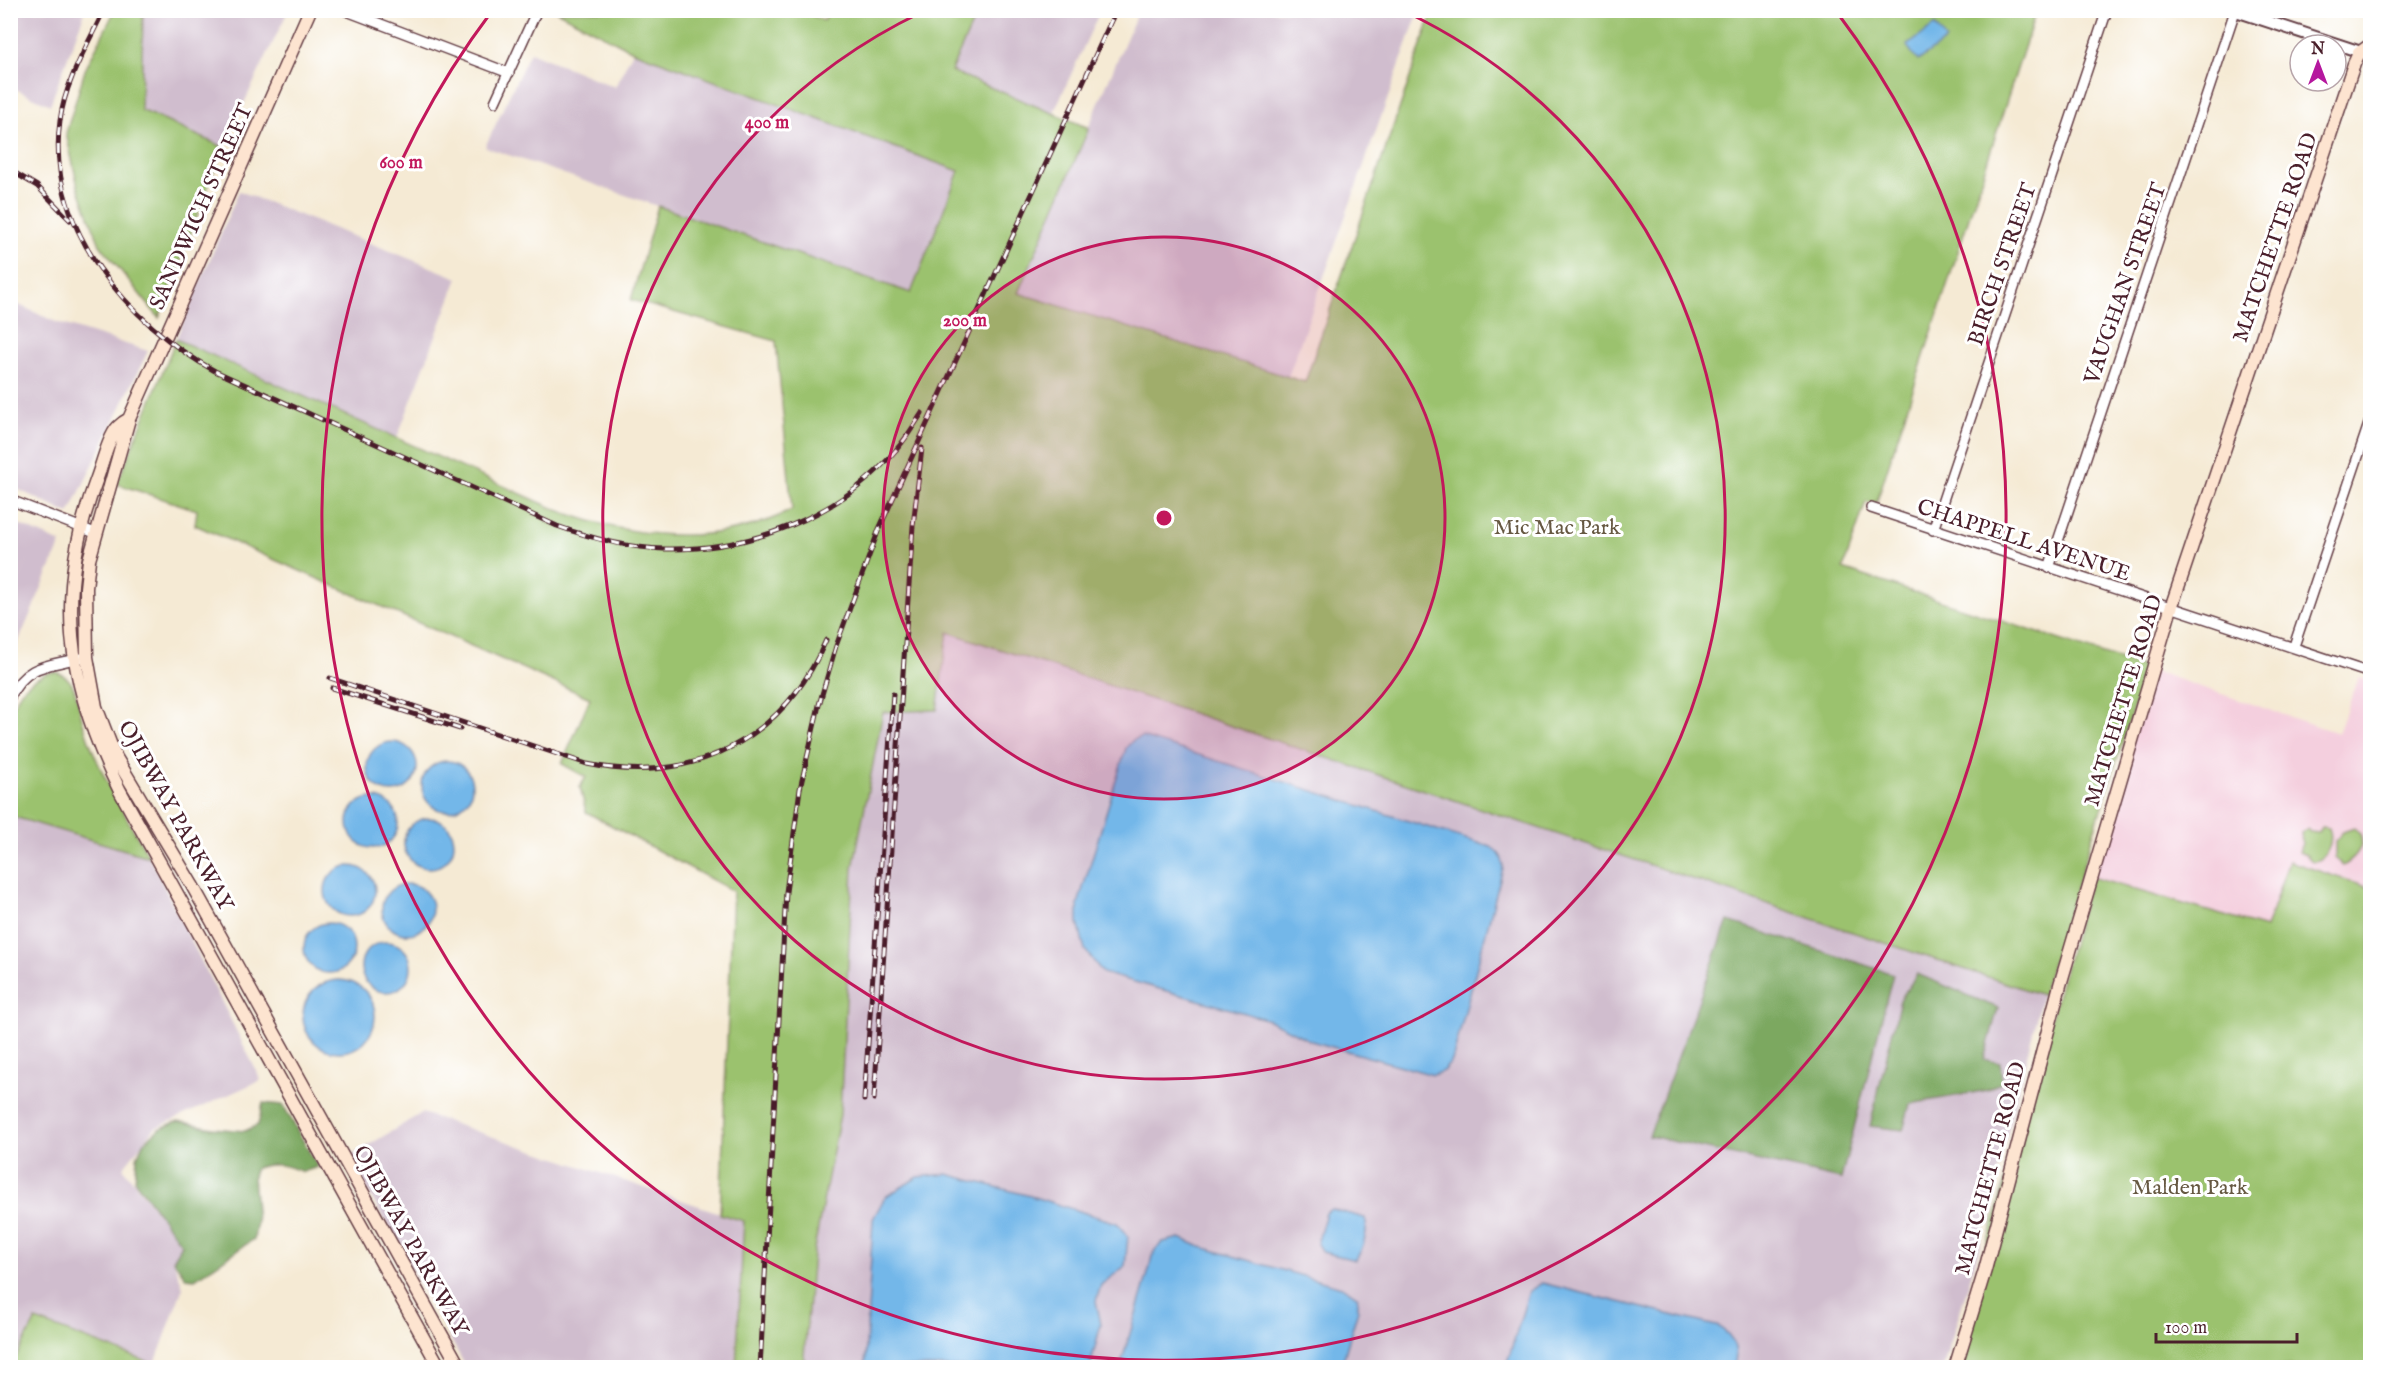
<svg xmlns="http://www.w3.org/2000/svg" width="2381" height="1378" viewBox="0 0 2381 1378" font-family="'IM FELL English',serif">
  <style>
    .built { fill: #f4cfde }
    .industrial { fill: #d0bdce }
    .green { fill: #9bc26e; stroke: #72704c; stroke-width: 1.5 }
    .forest { fill: #7ca861; stroke: #636446; stroke-width: 1.5 }
    .water { fill: #73b7e9; stroke: #5e6b8a; stroke-width: 1.5 }
    .lines { fill: none; stroke-linecap: round; stroke-linejoin: round }
    .minor-casing { stroke: #643d44; stroke-width: 12 }
    .tertiary-casing { stroke: #643d44; stroke-width: 14 }
    .secondary-casing { stroke: #643d44; stroke-width: 15 }
    .minor { stroke: #fff; stroke-width: 9 }
    .tertiary { stroke: #fff; stroke-width: 10 }
    .secondary { stroke: #fde4d0; stroke-width: 12 }
    .rail-casing { stroke: #4a1f2b; stroke-width: 5 }
    .rail { stroke: #fff; stroke-width: 3; stroke-dasharray: 9; stroke-linecap: butt }
    .ring { fill: none; stroke: #c2185b; stroke-width: 3 }
    .labels { text-anchor: middle; stroke-width: 6; stroke-linejoin: round; paint-order: stroke }
    .street-label { font-size: 22px; fill: #4a1f2b; stroke: #fff }
    .park-label { font-size: 22px; fill: #665842; stroke: #fff }
    .centre { fill: #c2185b; stroke: #fff; stroke-width: 3 }
    .ring-label { font-size: 18px; text-anchor: middle; font-weight: bold; fill: #c2185b; stroke: #fff; stroke-width: 6; stroke-linejoin: round; paint-order: stroke }
  </style>
  <rect width="100%" height="100%" fill="#fff"/>
  <filter id="ink" filterUnits="userSpaceOnUse"><feTurbulence type="fractalNoise" baseFrequency=".0167" numOctaves="2"/><feDisplacementMap in="SourceGraphic" scale="12" xChannelSelector="R" yChannelSelector="G"/><feConvolveMatrix kernelMatrix="1 2 1 2 8 2 1 2 1" color-interpolation-filters="sRGB"/></filter>
  <filter id="wash" filterUnits="userSpaceOnUse"><feTurbulence type="fractalNoise" baseFrequency=".008" numOctaves="4" result="noise"/><feDisplacementMap in="SourceGraphic" scale="24" xChannelSelector="R" yChannelSelector="G"/><feGaussianBlur stdDeviation="1.35" result="paint"/><feColorMatrix in="noise" values="0 0 0 0 0 0 0 0 0 0 0 0 0 0 0 0 0 1.4 0 .05"/><feComposite in="paint" operator="in"/></filter>
  <g filter="url(#wash)">
    <rect width="100%" height="100%" fill="#f5ead4"/>
    <!-- built -->
    <path class="built" d="M2153,671L2338,733L2359,677L2370,681V888L2289,861L2266,928L2091,877Z"/>
    <!-- industrial -->
    <path class="industrial" d="M11,10L85,11L50,105L11,87Z
      M143,11H288L223,147L141,110Z
      M978,11H1100L1053,114L951,71Z
      M1138,11H1419L1288,377L1018,293Z
      M633,51L960,171L911,293L485,147L530,52L615,87Z
      M239,191L458,278L397,438L176,339Z
      M10,301L56,322L148,351L69,514L11,486Z
      M11,521L61,543L11,659Z
      M948,632L2042,995L1978,1253L1943,1367L803,1368L813,1254L840,1115L853,868L883,711L936,710Z
      M10,816L149,857L261,1080L155,1128L123,1168L182,1245L173,1260L183,1287L155,1364L36,1320L11,1367Z
      M422,1113L744,1221L735,1367H466L349,1157Z"/>
    <!-- green -->
    <path class="green" d="M115,10L143,11L141,110L223,147L159,318L100,245L78,187L66,133L85,70Z
      M801,10L824,21L829,11H978L951,71L1089,128L1018,293L1305,382L1433,11H2036L1876,504L1866,502L1843,569L2146,668L2042,995L948,632L937,710L883,712L853,868L840,1115L813,1254L803,1367H736L744,1221L720,1214L733,891L586,812L580,787L586,777L562,764L590,698L195,525L197,510L117,484L176,339L557,510C634,539 715,548 792,510L776,341L631,300L658,206L911,293L959,171L633,51L556,11Z
      M56,672C74,678 75,690 79,707C91,761 122,809 149,857L11,816V710L21,691L33,680L47,673Z
      M2322,827L2329,828C2334,841 2327,862 2312,861L2306,855L2299,852L2302,843L2301,832L2307,829L2310,832L2319,833Z
      M2354,828C2371,840 2356,858 2343,865L2335,858V841L2343,832Z
      M2289,861L2370,888V1367L1952,1368L2091,877L2266,928Z
      M36,1320L153,1364L166,1367H11Z"/>
    <!-- forest -->
    <path class="forest" d="M1728,921L1893,974L1841,1179L1649,1136Z
      M1917,974L1998,1008L1984,1059L2000,1063L2002,1081L1988,1090L1910,1104L1903,1130L1870,1126L1900,1000Z
      M263,1103L283,1105L318,1167L303,1172C286,1165 273,1162 256,1168L253,1176L257,1222L254,1239L195,1279L186,1278L173,1260L182,1245L135,1181L137,1157L143,1143L159,1129L178,1121L213,1128L245,1131L258,1125Z"/>
    <!-- water -->
    <path class="water" d="M1935,25L1946,40L1918,61L1907,46Z
      M1142,737L1491,847C1500,853 1503,857 1503,868L1452,1061L1443,1071L1433,1075L1311,1041L1269,1020L1103,973L1085,950L1078,923V904L1126,748L1133,740Z
      M367 767a25 25 0 1 1 50 0a25 25 0 1 1-50 0Z
      M422 786a25 25 0 1 1 50 0a25 25 0 1 1-50 0Z
      M348 823a25 25 0 1 1 50 0a25 25 0 1 1-50 0Z
      M404 843a25 25 0 1 1 50 0a25 25 0 1 1-50 0Z
      M325 891a25 25 0 1 1 50 0a25 25 0 1 1-50 0Z
      M382 909a25 25 0 1 1 50 0a25 25 0 1 1-50 0Z
      M304 948a25 25 0 1 1 50 0a25 25 0 1 1-50 0Z
      M361 967a25 25 0 1 1 50 0a25 25 0 1 1-50 0Z
      M303 1016a36 36 0 1 1 72 0a36 36 0 1 1-72 0Z
      M947,1174L1034,1197L1117,1223L1128,1237L1125,1266L1101,1285L1096,1301L1101,1324L1090,1367H865L873,1219L885,1197L918,1177Z
      M1331,1209L1365,1218C1369,1229 1363,1251 1355,1260L1322,1252L1317,1244L1326,1213Z
      M1180,1238L1198,1246L1345,1288L1358,1297V1310L1341,1367H1120L1155,1250L1163,1242Z
      M1542,1283L1720,1327C1734,1340 1739,1348 1734,1367H1506L1529,1291Z"/>
  </g>
  <g filter="url(#ink)">
    <g class="lines">
      <defs>
        <path id="minor" d="M344,10L509,73
          M495,102L537,10
          M10,500L95,533
          M1871,508L2370,673
          M1933,530L2107,10
          M2049,568L2235,11
          M2294,646L2370,421
          M10,697C26,664 48,666 80,658"/>
        <path id="tertiary" d="M2233,10L2370,55"/>
        <path id="secondary" d="M310,10L129,419L89,560L86,588L87,657L96,707L115,756L192,885L460,1368
          M129,419C125,421 121,424 118,427C109,436 102,465 97,478C54,591 66,684 120,791L440,1368
          M1955,1368L1985,1270L2060,985L2171,608L2354,64L2359,53L2370,45"/>
      </defs>
      <!-- minor casing -->
      <use href="#minor" class="minor-casing"/>
      <!-- tertiary casing -->
      <use href="#tertiary" class="tertiary-casing"/>
      <!-- secondary casing -->
      <use href="#secondary" class="secondary-casing"/>
      <!-- minor -->
      <use href="#minor" class="minor"/>
      <!-- tertiary -->
      <use href="#tertiary" class="tertiary"/>
      <!-- secondary -->
      <use href="#secondary" class="secondary"/>
      <defs>
        <path id="rail" d="M104,10C87,46 65,82 60,121C45,227 129,324 215,371L557,526C591,538 627,548 664,549C750,551 840,517 896,450C906,439 914,425 922,413
          M10,170L37,186L70,220
          M330,678L587,764C693,786 784,739 826,640
          M332,688L460,729
          M874,1099L913,526L922,448
          M864,1100L893,694
          M760,1368L786,892L800,789L819,705L836,646L879,529L1116,10"/>
      </defs>
      <!-- rail casing -->
      <use href="#rail" class="rail-casing"/>
      <!-- rail -->
      <use href="#rail" class="rail"/>
    </g>
  </g>
  <!-- distance rings -->
  <circle cx="1164" cy="518" r="281" fill="#c2185b" fill-opacity=".12"/>
  <g class="ring">
    <circle cx="1164" cy="518" r="281"/>
    <path d="M1406 12A561 561 0 1 1 922 12"/>
    <path d="M1836 11A842 842 0 1 1 492 11"/>
  </g>
  <g class="labels">
    <!-- street labels -->
    <g class="street-label">
      <text transform="translate(200 206) rotate(-66)" y="8">SANDWICH STREET</text>
      <text transform="translate(2274 237) rotate(-71)" y="8">MATCHETTE ROAD</text>
      <text transform="translate(2001 264) rotate(-71)" y="8">BIRCH STREET</text>
      <text transform="translate(2124 283) rotate(-71)" y="8">VAUGHAN STREET</text>
      <text transform="translate(2024 539) rotate(18)" y="8">CHAPPELL AVENUE</text>
      <text transform="translate(2122 700) rotate(-73)" y="8">MATCHETTE ROAD</text>
      <text transform="translate(177 815) rotate(61)" y="8">OJIBWAY PARKWAY</text>
      <text transform="translate(1989 1168) rotate(-75)" y="8">MATCHETTE ROAD</text>
      <text transform="translate(412 1240) rotate(61)" y="8">OJIBWAY PARKWAY</text>
    </g>
    <!-- park labels -->
    <g class="park-label">
      <text x="1557" y="534">Mic Mac Park</text>
      <text x="2190" y="1194">Malden Park</text>
    </g>
  </g>
  <circle cx="1164" cy="518" r="9" class="centre"/>
  <g class="ring-label">
    <text x="767" y="128">400 m</text>
    <text x="401" y="168">600 m</text>
    <text x="965" y="326">200 m</text>
  </g>
  <!-- margin -->
  <rect width="2381" height="1378" fill="none" stroke="#fff" stroke-width="36"/>
  <!-- north arrow -->
  <g transform="translate(2318 63)"><circle r="28" fill="#ffffff" stroke="#b7a5aa" stroke-width="1.5"/>
  <path d="M0-4.5L10 22L0 15L-10 22Z" fill="#b5179e"/>
  <text y="-9" font-size="16" font-weight="bold" text-anchor="middle" fill="#4a1f2b">N</text>
  </g>
  <!-- scale -->
  <path d="M2156 1333v9h141v-9" fill="none" stroke="#4a1f2b" stroke-width="3"/>
  <text x="2165" y="1333" font-size="18" fill="#4a1f2b" stroke="#ffffff" stroke-width="4.5" paint-order="stroke">100 m</text>
</svg>
